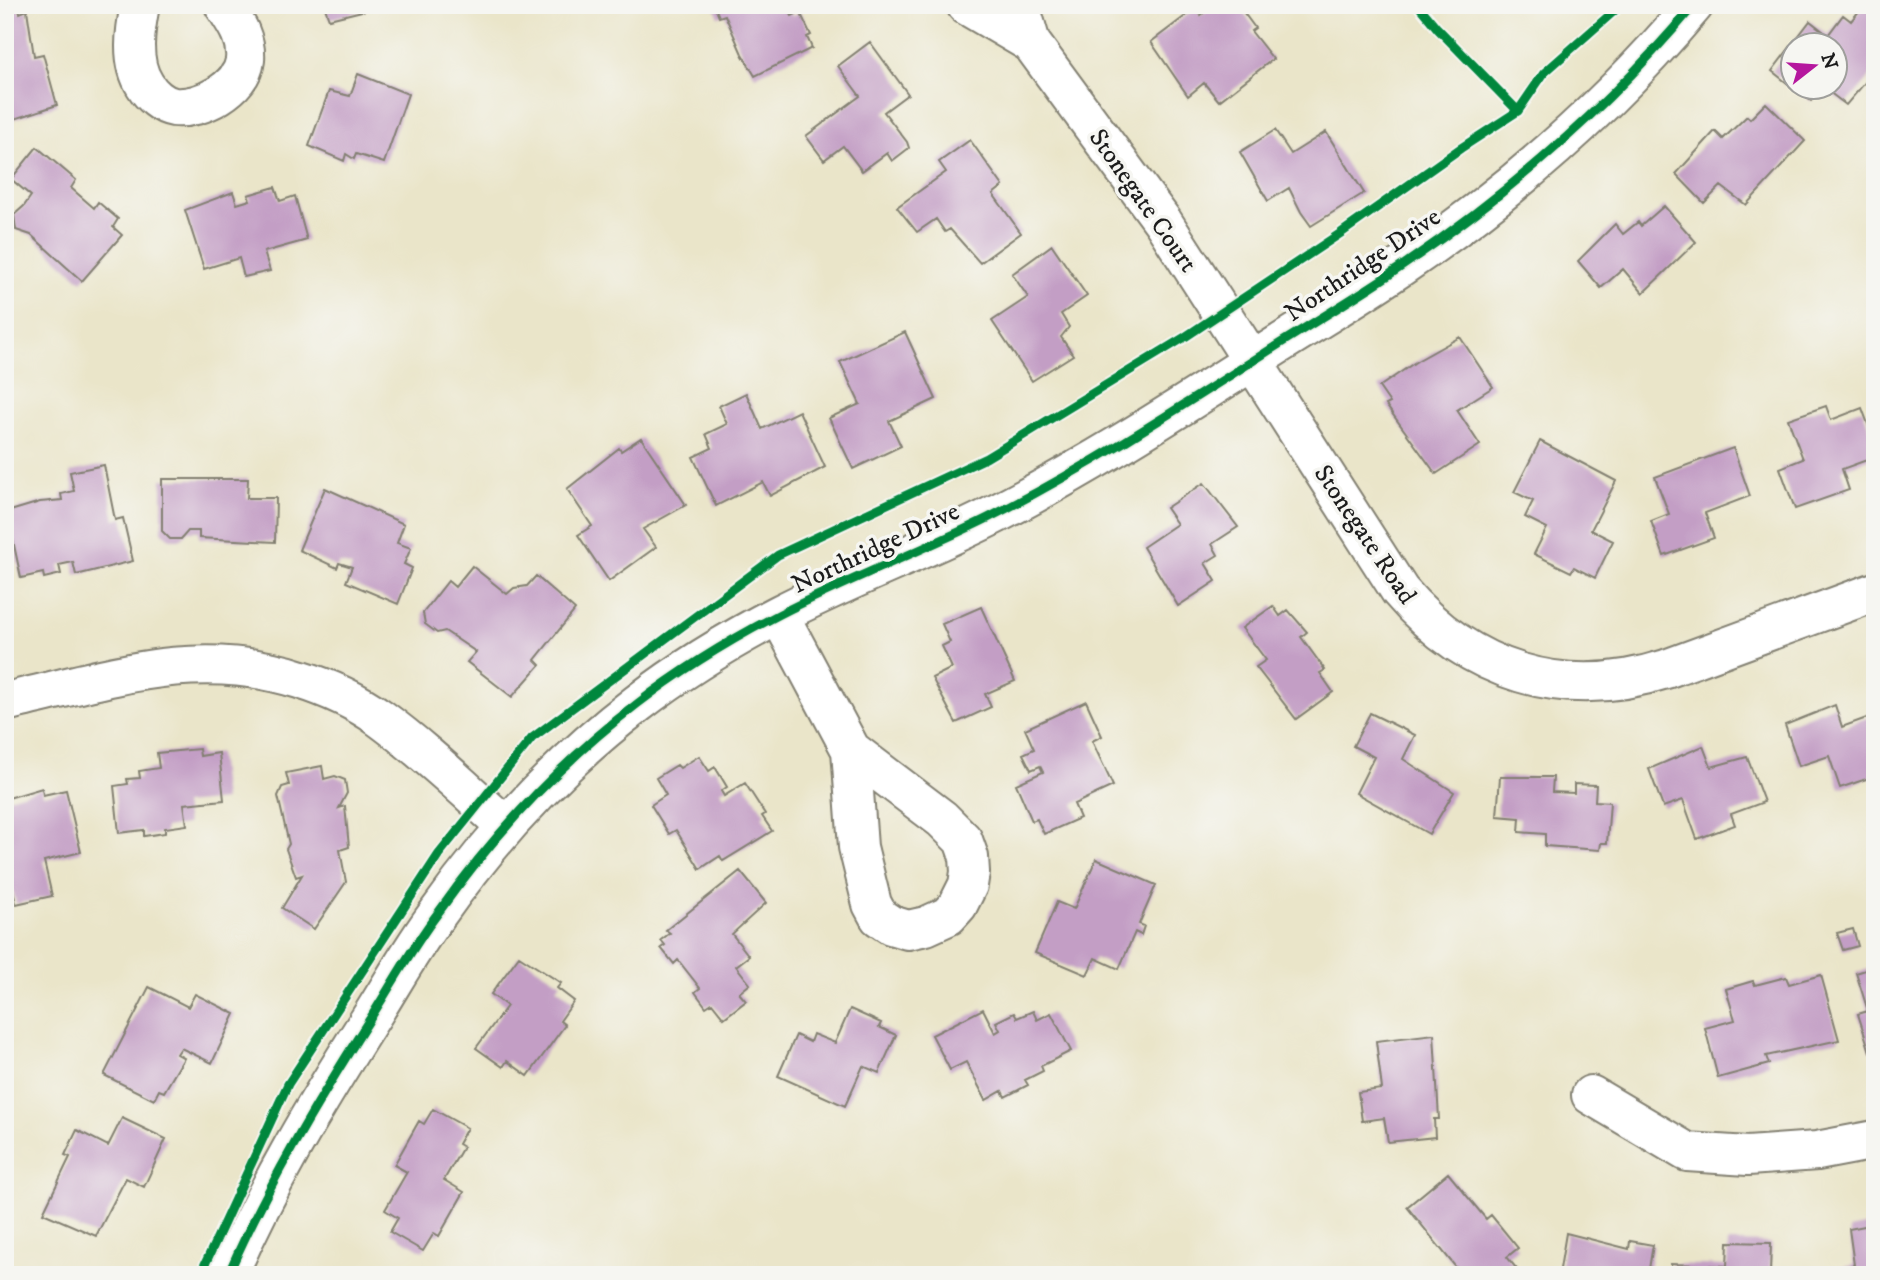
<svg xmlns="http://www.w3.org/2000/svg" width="1880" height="1280" viewBox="0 0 1880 1280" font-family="'IM FELL DW Pica',serif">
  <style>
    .building { fill: #c39ec5 }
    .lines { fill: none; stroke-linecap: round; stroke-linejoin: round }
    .minor-casing { stroke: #838072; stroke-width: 42 }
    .minor { stroke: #fff; stroke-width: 38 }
    .cycleway-casing { stroke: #f6f6f2; stroke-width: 13 }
    .cycleway { stroke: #00873e; stroke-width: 9 }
    .labels { text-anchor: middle; stroke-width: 7; stroke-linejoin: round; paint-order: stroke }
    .street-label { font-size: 26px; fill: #1c1c1c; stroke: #f6f6f2 }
  </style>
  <rect width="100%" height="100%" fill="#f6f6f2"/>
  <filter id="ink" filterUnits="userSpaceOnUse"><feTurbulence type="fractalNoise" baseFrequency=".0143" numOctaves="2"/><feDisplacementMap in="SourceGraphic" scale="14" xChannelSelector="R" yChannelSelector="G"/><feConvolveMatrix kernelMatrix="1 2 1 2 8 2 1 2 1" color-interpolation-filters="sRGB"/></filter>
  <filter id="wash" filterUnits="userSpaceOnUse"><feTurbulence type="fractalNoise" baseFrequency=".00686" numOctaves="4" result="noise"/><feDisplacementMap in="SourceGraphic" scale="28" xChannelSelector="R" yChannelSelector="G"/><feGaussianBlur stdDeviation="1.57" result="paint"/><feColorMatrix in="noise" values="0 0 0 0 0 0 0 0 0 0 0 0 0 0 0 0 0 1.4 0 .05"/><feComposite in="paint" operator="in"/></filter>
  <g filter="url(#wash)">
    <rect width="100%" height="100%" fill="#eae5c9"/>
    <g id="blocks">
      <!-- building -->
      <path class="building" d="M5,5H17L20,13L27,10L34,56L43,54L57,105L5,122Z
        M324,5H365L366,10L329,19Z
        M714,5H787L792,16L800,12L811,35L807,37L812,48L755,76L742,54L725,15L719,17Z
        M1214,5H1238L1255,28L1251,31L1273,59L1219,101L1204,83L1188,96L1151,42L1196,8L1201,15Z
        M1864,5L1875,14V71L1846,105L1824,88H1834V46H1792V87L1772,71L1810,21L1828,35L1843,15L1851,21Z
        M870,42L908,94L884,112L907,142L909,148L892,161L887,153L862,171L843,146L824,160L806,136L860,96L838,66Z
        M358,74L408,94L384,163L356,154L354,159L346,154L344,161L309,146L329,91L350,96Z
        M1794,88H1822L1811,101Z
        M1766,103L1805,141L1746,205L1721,186L1704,203L1676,174L1715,131L1723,139L1747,116L1750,119Z
        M1275,130L1291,154L1326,132L1364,193L1311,226L1301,212L1289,188L1268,201L1240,152Z
        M970,140L1003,186L993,194L1021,233L980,263L950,229L945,232L936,219L917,232L897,207L946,172L939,162Z
        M37,147L76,180L71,188L94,208L98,202L118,219L113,227L122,235L82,281L31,235L16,230L14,215L24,206L31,196L11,179Z
        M275,187L280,201L295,196L307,240L264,252L270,271L244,277L239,258L204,269L185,210L233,192L237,204L250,200L248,195Z
        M1664,206L1696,242L1643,293L1623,269L1601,288L1578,261L1615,224L1623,234L1638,222L1641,226Z
        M1052,245L1087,296L1061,314L1069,327L1061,337L1073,355L1032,381L992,321L1028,297L1012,274Z
        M905,332L936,399L889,421L901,446L853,469L829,418L860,404L840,362Z
        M1460,337L1493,387L1457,410L1480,445L1436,474L1386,405L1390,403L1379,387L1417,361Z
        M746,393L762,429L799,411L825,467L770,496L763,482L716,506L693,457L712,448L706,434L727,424L719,406Z
        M1826,406L1831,420L1862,408L1875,443V457L1842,469L1849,490L1795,509L1780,468L1803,459L1788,419Z
        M641,438L686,505L643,529L656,547L609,581L578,535L592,526L567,489L619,448L621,451Z
        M1540,441L1616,481L1591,530L1613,541L1595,578L1574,567L1571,572L1534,554L1547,528L1525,517L1533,501L1514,492Z
        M1733,448L1750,496L1705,513L1714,538L1664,556L1651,521L1669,514L1655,477Z
        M104,465L115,520L123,518L133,561L76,575L73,562L59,565L61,574L44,578L43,573L21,578L7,512L40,502L62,500L61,494L74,491L70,472Z
        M162,479H248L247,498H276L275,542L199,538V531H188L181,539H170L162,531Z
        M1204,483L1238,527L1212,544L1218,555L1205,563L1216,581L1178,606L1143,547L1177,524L1166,508Z
        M325,488L404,524L397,543L411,548L404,564L412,568L398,604L346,582L352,567L339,563L337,568L299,550Z
        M472,566L507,594L514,588L527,586L536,576L575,610L535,660L540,665L512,697L467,662L476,652L445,631L437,633L425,624L423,613L448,581L455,587Z
        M1273,606L1280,616L1288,610L1307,632L1301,637L1325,670L1320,673L1333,692L1296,719L1256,667L1266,660L1242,628Z
        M981,607L1015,681L985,694L991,707L956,723L932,678L952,668L942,646L950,642L942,624Z
        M1086,701L1102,736L1092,741L1113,786L1074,804L1080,818L1044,834L1037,819L1032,821L1016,784L1043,772L1040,766L1031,770L1023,754L1034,749L1025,729Z
        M1835,705L1842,727L1875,715V776L1840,788L1829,756L1799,766L1785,725Z
        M1370,713L1415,735L1403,759L1454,792L1429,834L1356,793L1374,757L1353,746Z
        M1703,746L1711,767L1747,757L1764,802L1731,814L1735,825L1697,839L1683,800L1663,807L1649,769Z
        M199,749L200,756L219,753L224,800L184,804L187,825L165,828V833L144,836V830L119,833L114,786L128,784L127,779L140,778L139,771L159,768L157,753Z
        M699,756L709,771L715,767L727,787L721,791L724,796L745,783L765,814L762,816L772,831L723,861L720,856L700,869L676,830L669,834L651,805L666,795L656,778L677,765L680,768Z
        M322,766L324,779L335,776L345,780L347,793L339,808L345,806L349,847L340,850L346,882L314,929L282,908L302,875L296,877L286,849L289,844L278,796L282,787L289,785L286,773Z
        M1500,777H1553L1552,792L1574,793V784L1596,785L1595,801L1610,802L1607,843H1601L1600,850L1545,846V834L1519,832L1520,818L1497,816Z
        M42,788L43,795L66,790L81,852L44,861L52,896L16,904L8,868L5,869V799Z
        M1096,859L1156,885L1139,924L1144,926L1141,935L1135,932L1119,969L1095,958L1087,975L1035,953L1057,902L1074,909Z
        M740,871L766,903L732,934L749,956L736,966L750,984L739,993L746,1001L724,1018L712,1003L706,1007L695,992L700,988L678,960L674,964L661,948L665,945L661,940L670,933L666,930Z
        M1853,929L1858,946L1843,950L1837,933Z
        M519,956L561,983L557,988L574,1001L560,1021L565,1025L528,1076L507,1061L503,1067L476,1048L507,1006L491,994Z
        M1875,967V1050L1870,1052L1858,1014L1868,1011L1856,973Z
        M1821,975L1839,1040L1766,1056L1769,1064L1718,1078L1705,1028L1735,1020L1726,989L1753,981L1755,985L1786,977L1789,984Z
        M149,987L188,1007L195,994L235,1014L212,1063L181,1048L177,1054L184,1058L164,1092L159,1090L154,1100L104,1075Z
        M850,1009L881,1023L879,1027L896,1035L879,1073L863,1066L845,1106L778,1076L796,1035L810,1042L813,1034L835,1043Z
        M983,1009L995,1033L1000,1030L996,1022L1014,1013L1017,1018L1033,1011L1037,1020L1051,1013L1071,1051L1041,1066L1043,1071L1025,1080L1028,1085L1005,1097L1002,1091L986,1100L966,1062L950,1070L932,1035Z
        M1434,1034L1439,1119H1434L1435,1137L1388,1142L1384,1118L1362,1121L1358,1092L1382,1089L1376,1041Z
        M433,1109L467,1128L458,1144L463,1147L444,1180L464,1192L439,1236L434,1233L423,1251L390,1232L398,1218L385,1210L407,1172L394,1165L419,1121L424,1124Z
        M122,1118L166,1139L144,1187L126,1178L96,1236L43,1213L70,1157L65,1155L77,1130L108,1146Z
        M1448,1173L1486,1219L1491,1215L1518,1248L1507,1257L1520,1273L1518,1275H1462L1407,1207Z
        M1875,1224V1275H1805L1854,1265L1849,1229Z
        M1566,1233L1629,1249L1630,1241L1653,1245L1648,1275H1559Z
        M1728,1242L1771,1243L1770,1275H1671V1264L1727,1266Z"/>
    </g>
  </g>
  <g filter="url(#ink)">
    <use href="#blocks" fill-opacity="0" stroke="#838072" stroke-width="2"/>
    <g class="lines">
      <defs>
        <path id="minor" d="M140,5C135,30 130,62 145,85C151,95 162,105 174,107C201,110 242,88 245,60C247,38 235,22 224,5
          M966,5L1031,43
          M1020,5L1031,43L1163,222L1400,591C1469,672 1564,702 1666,669L1875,592
          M779,615L851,750L858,847L872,904L879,917L891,925L908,930L926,926L948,916L958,905L968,885L970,872L969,857L963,840L942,819L851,750
          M5,702C107,679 195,646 299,679C328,688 355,700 380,718C424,750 465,790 506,826
          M1591,1095L1687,1152L1748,1156L1817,1151L1875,1140
          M228,1275C267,1186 316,1104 368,1022C391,986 412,947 438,913C494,834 560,763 637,704C681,670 730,640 780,614C848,579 920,552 988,518C1083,470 1173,412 1262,355C1310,324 1359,296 1405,264C1512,191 1611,104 1694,5"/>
      </defs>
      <!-- minor casing -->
      <use href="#minor" class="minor-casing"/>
      <!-- minor -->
      <use href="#minor" class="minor"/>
      <defs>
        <path id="cycleway" d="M1418,5L1437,28L1518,111
          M200,1275L288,1084L439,854L532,738L778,555L986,458L1185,337L1341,233L1461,148L1518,111L1544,73L1621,5
          M228,1275C267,1186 316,1104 368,1022C391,986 412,947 438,913C494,834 560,763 637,704C681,670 730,640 780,614C848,579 920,552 988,518C1083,470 1173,412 1262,355C1310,324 1359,296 1405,264C1512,191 1611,104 1694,5"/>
      </defs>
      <!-- cycleway casing -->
      <use href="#cycleway" class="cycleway-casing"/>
      <!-- cycleway -->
      <use href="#cycleway" class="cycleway"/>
    </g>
  </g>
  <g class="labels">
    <!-- street labels -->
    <g class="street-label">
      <text transform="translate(1144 200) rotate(55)" y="9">Stonegate Court</text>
      <text transform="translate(1362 264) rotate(-34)" y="9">Northridge Drive</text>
      <text transform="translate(1366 534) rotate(56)" y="9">Stonegate Road</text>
      <text transform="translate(875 547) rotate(-25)" y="9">Northridge Drive</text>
    </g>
  </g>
  <!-- margin -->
  <rect width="1880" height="1280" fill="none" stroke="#f6f6f2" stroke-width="28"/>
  <!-- north arrow -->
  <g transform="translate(1814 66) rotate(73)"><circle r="33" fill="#f6f6f2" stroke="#9f9f9c" stroke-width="2"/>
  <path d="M0-5L12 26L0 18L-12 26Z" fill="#b5179e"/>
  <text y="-10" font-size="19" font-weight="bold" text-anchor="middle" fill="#1c1c1c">N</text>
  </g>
</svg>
